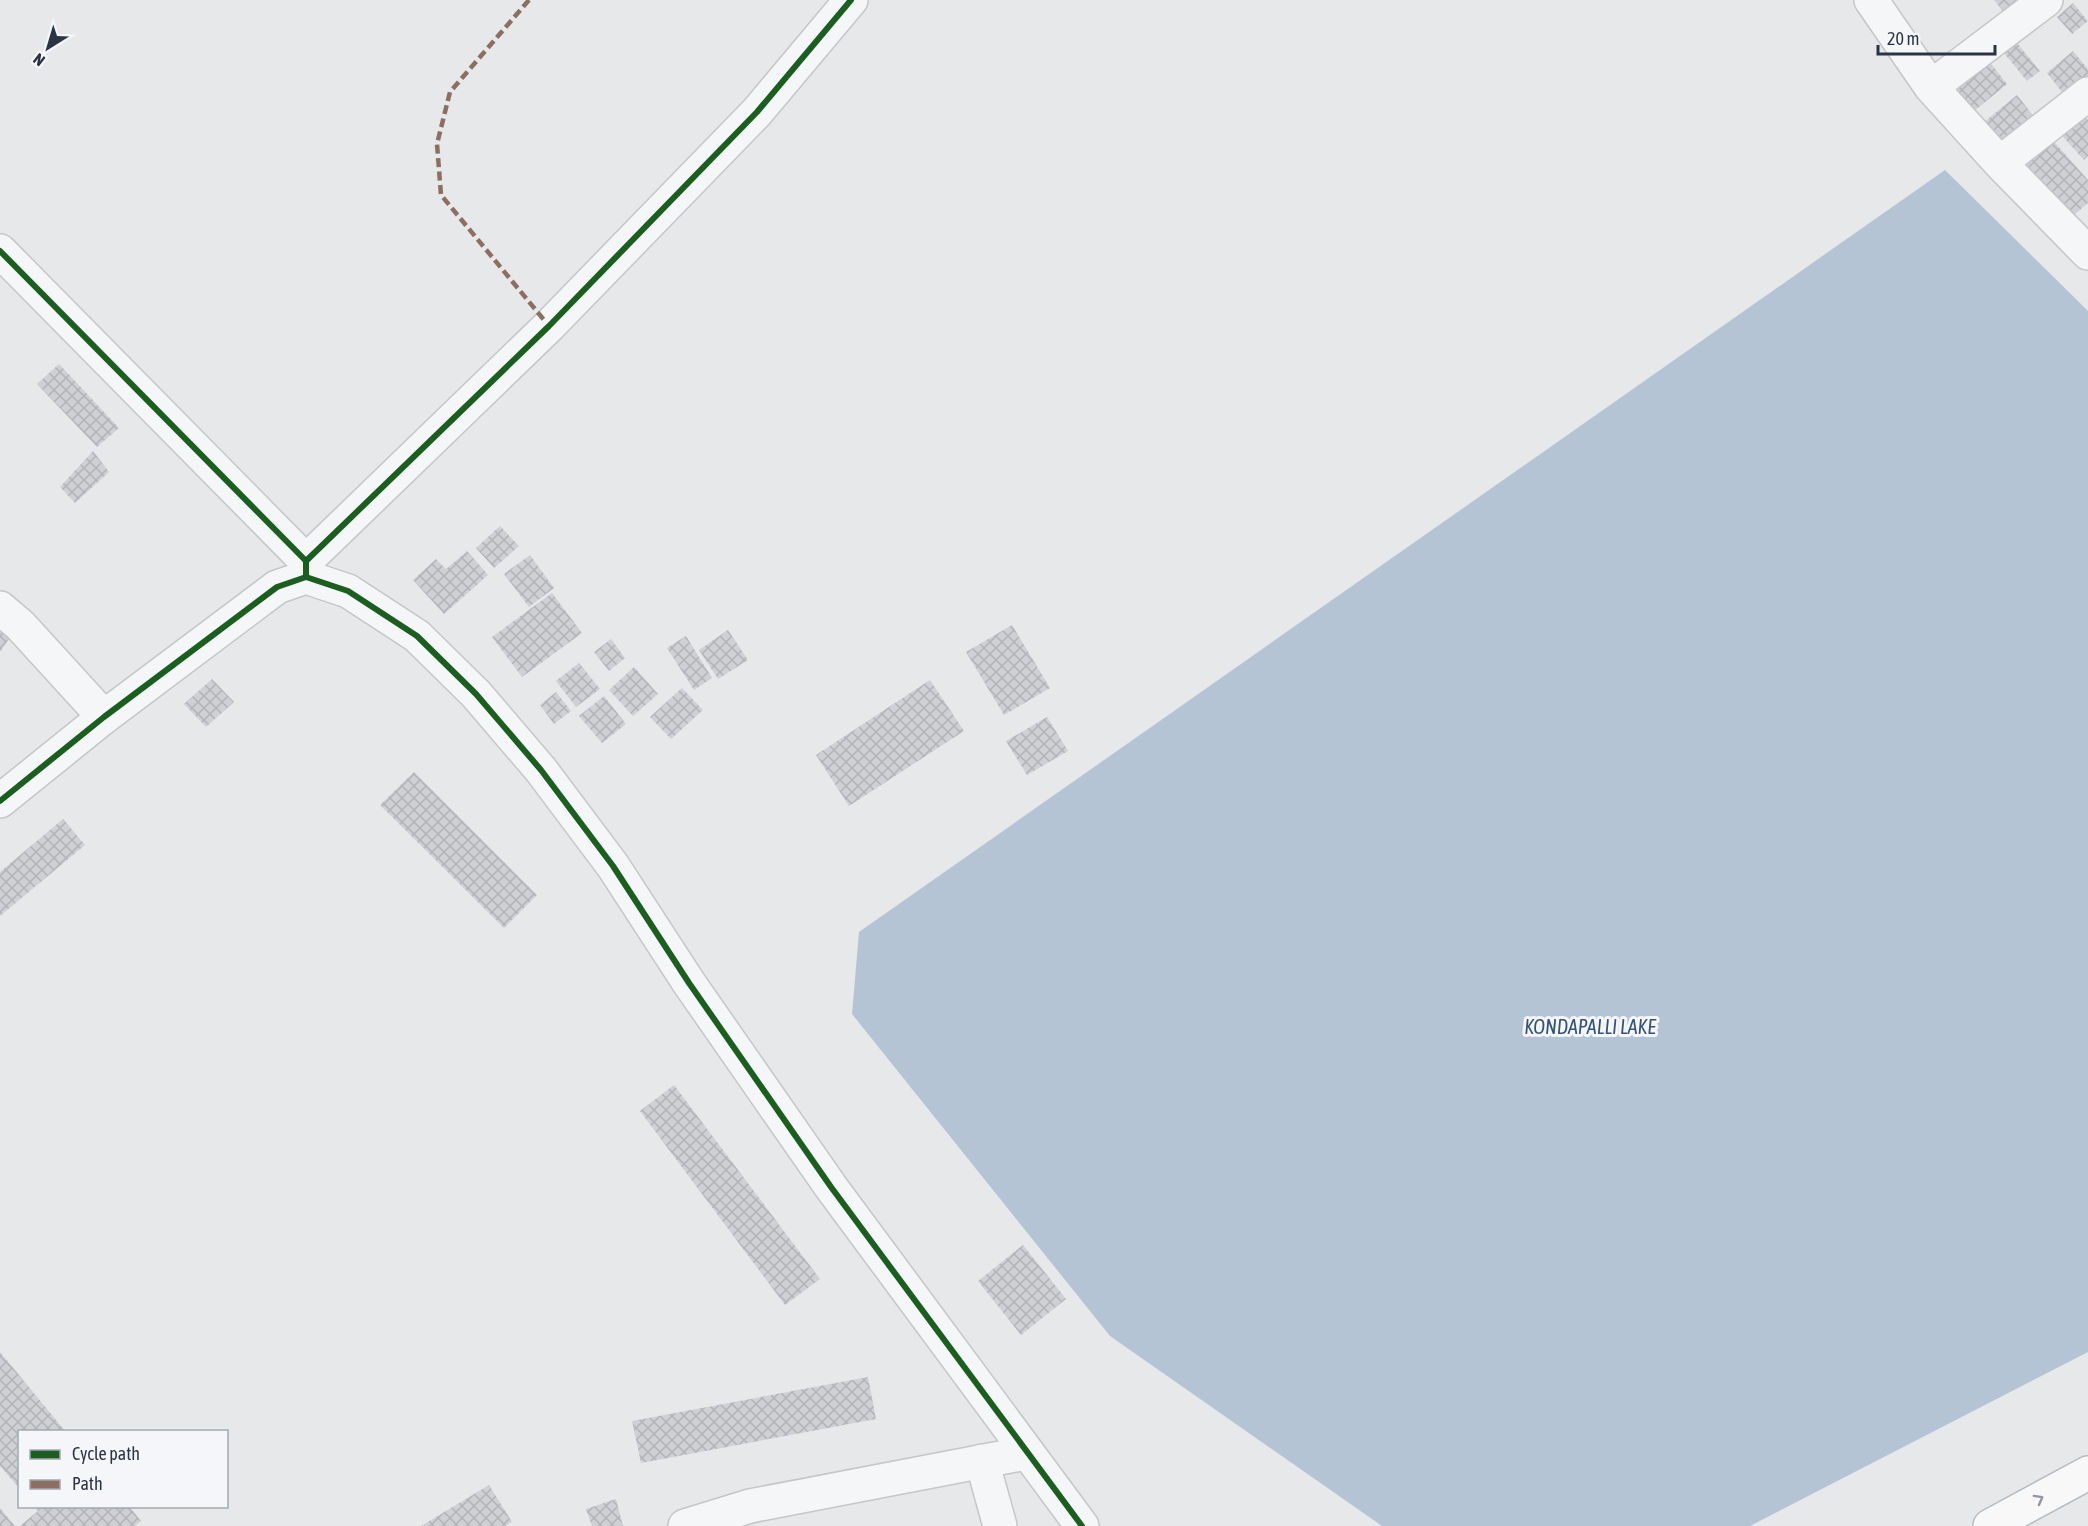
<svg xmlns="http://www.w3.org/2000/svg" width="2088" height="1526" viewBox="0 0 2088 1526" font-family="'Asap Condensed',sans-serif">
  <style>
    .water { fill: #b4c4d5 }
    .building { fill: url(#building-cross-hatch) }
    .lines { fill: none; stroke-linecap: round; stroke-linejoin: round }
    .minor-casing { stroke: #c4c6c8; stroke-width: 36 }
    .tertiary-casing { stroke: #c4c6c8; stroke-width: 36 }
    .trunk-casing { stroke: #b8bbbf; stroke-width: 36 }
    .minor { stroke: #f5f6f7; stroke-width: 33 }
    .tertiary { stroke: #f5f6f7; stroke-width: 33 }
    .trunk { stroke: #f8f8f8; stroke-width: 33 }
    .quiet { stroke: #8d6e63; stroke-width: 4.5; stroke-dasharray: 9 4.5; stroke-linecap: butt }
    .cycleway-casing { stroke: #f4f6f9; stroke-width: 10 }
    .cycleway { stroke: #1b5e20; stroke-width: 6 }
    .oneway { stroke: #92969e }
    .labels { text-anchor: middle; stroke-width: 6; stroke-linejoin: round; paint-order: stroke }
    .water-label { font-size: 20px; font-style: italic; fill: #34527a; stroke: #f4f6f9 }
  </style>
  <defs>
    <pattern id="building-cross-hatch" width="8" height="8" patternUnits="userSpaceOnUse" patternTransform="scale(1.5)"><rect width="8" height="8" fill="#ced0d3"/><path d="M0 0l8 8M0 8l8-8" fill="none" stroke="#b1b3b6"/></pattern>
  </defs>
  <rect width="100%" height="100%" fill="#e6e8ea"/>
  <!-- water -->
  <path class="water" d="M1945,170L2088,311V1352L1750,1526H1382L1110,1336L852,1014L859,932Z"/>
  <!-- building -->
  <path class="building" d="M1994,0H2017L2003,11Z
    M2073,3L2088,21L2072,34L2057,17Z
    M2017,43L2040,71L2027,81L2004,53Z
    M2073,51L2088,69V77L2065,96L2047,73Z
    M1985,56L2007,84L1973,112L1950,85Z
    M2017,95L2039,123L2005,151L1983,123Z
    M2077,109L2088,120V156L2084,160L2056,129Z
    M2049,136L2088,180V203L2068,220L2018,164Z
    M59,364L119,428L97,447L37,384Z
    M93,451L109,472L75,503L60,487Z
    M500,526L519,546L494,568L476,548Z
    M467,551L488,575L444,614L413,580L436,559L446,569Z
    M530,555L554,588L529,607L504,574Z
    M552,593L582,633L522,677L492,637Z
    M0,624L13,633L0,652Z
    M1012,625L1050,688L1004,715L966,652Z
    M728,630L748,660L718,679L699,650Z
    M686,636L712,678L694,690L667,648Z
    M611,639L625,658L609,671L594,652Z
    M579,663L600,689L576,707L556,681Z
    M634,667L658,694L633,716L609,690Z
    M212,679L234,702L206,727L184,704Z
    M930,680L964,731L849,806L816,755Z
    M682,688L703,710L671,739L650,717Z
    M556,692L571,711L554,724L540,705Z
    M604,696L626,724L602,743L579,716Z
    M1047,717L1068,751L1027,775L1006,741Z
    M414,772L537,895L504,928L380,805Z
    M63,819L85,845L0,916V872Z
    M674,1085L820,1279L785,1305L640,1111Z
    M1023,1245L1066,1299L1021,1335L978,1281Z
    M0,1352L66,1432H20V1489L0,1466Z
    M868,1377L876,1419L641,1463L632,1421Z
    M489,1485L512,1522L505,1526H421Z
    M616,1499L623,1526H592L586,1509Z
    M34,1506H129L141,1521L135,1526H20L38,1511Z
    M0,1508L15,1526H0Z"/>
  <g class="lines">
    <defs>
      <path id="minor" d="M1871,0L1931,87L2000,163L2088,253
        M1931,87L2046,0
        M2000,163L2088,94
        M0,251L306,561
        M306,577V561L549,326L757,112L851,0
        M0,608L20,625L104,717L0,801
        M982,1461L1000,1526
        M685,1526L750,1506L1026,1453"/>
      <path id="tertiary" d="M104,717L277,587L306,577L348,591L417,636L476,694L541,770L613,866L689,983L831,1187L1082,1526"/>
      <path id="trunk" d="M1990,1526L2088,1473"/>
    </defs>
    <!-- minor casing -->
    <use href="#minor" class="minor-casing"/>
    <!-- tertiary casing -->
    <use href="#tertiary" class="tertiary-casing"/>
    <!-- trunk casing -->
    <use href="#trunk" class="trunk-casing"/>
    <!-- minor -->
    <use href="#minor" class="minor"/>
    <!-- tertiary -->
    <use href="#tertiary" class="tertiary"/>
    <!-- trunk -->
    <use href="#trunk" class="trunk"/>
    <!-- quiet -->
    <path class="quiet" d="M529,0L450,92L437,144L441,195L549,326"/>
    <defs>
      <path id="cycleway" d="M0,251L306,561
        M306,577V561L549,326L757,112L851,0
        M0,801L104,717L277,587L306,577L348,591L417,636L476,694L541,770L613,866L689,983L831,1187L1082,1526"/>
    </defs>
    <!-- cycleway casing -->
    <use href="#cycleway" class="cycleway-casing"/>
    <!-- cycleway -->
    <use href="#cycleway" class="cycleway"/>
  </g>
  <!-- one-way arrows -->
  <defs><path id="oneway-chevron" d="M-2-3.5L2.5 0L-2 3.5" fill="none" stroke-width="1.6" stroke-linecap="round" stroke-linejoin="round" transform="scale(1.5)"/></defs>
  <use class="oneway" href="#oneway-chevron" transform="translate(2039 1499) rotate(-29)"/>
  <g class="labels">
    <!-- water labels -->
    <g class="water-label">
      <text x="1590" y="1034">KONDAPALLI LAKE</text>
    </g>
  </g>
  <!-- legend -->
  <rect x="18" y="1430" width="210" height="78" fill="#f4f6f9" stroke="#a4a8b1" stroke-width="1.5"/>
  <rect x="30" y="1450" width="30" height="9" fill="#1b5e20" stroke="#a4a8b1" stroke-width="1.5"/>
  <text x="72" y="1460" font-size="18" fill="#2b3445">Cycle path</text>
  <rect x="30" y="1480" width="30" height="9" fill="#8d6e63" stroke="#a4a8b1" stroke-width="1.5"/>
  <text x="72" y="1490" font-size="18" fill="#2b3445">Path</text>
  <!-- north arrow -->
  <g transform="translate(48 48) rotate(217)" stroke="#f4f6f9" stroke-width="4.5" paint-order="stroke">
  <path d="M0-4.5L10 22L0 15L-10 22Z" fill="#2b3445"/>
  <text y="-9" font-size="16" font-weight="bold" text-anchor="middle" fill="#2b3445">N</text>
  </g>
  <!-- scale -->
  <path d="M1878 45v9h117v-9" fill="none" stroke="#2b3445" stroke-width="3"/>
  <text x="1887" y="45" font-size="18" fill="#2b3445" stroke="#f4f6f9" stroke-width="4.5" paint-order="stroke">20 m</text>
</svg>
